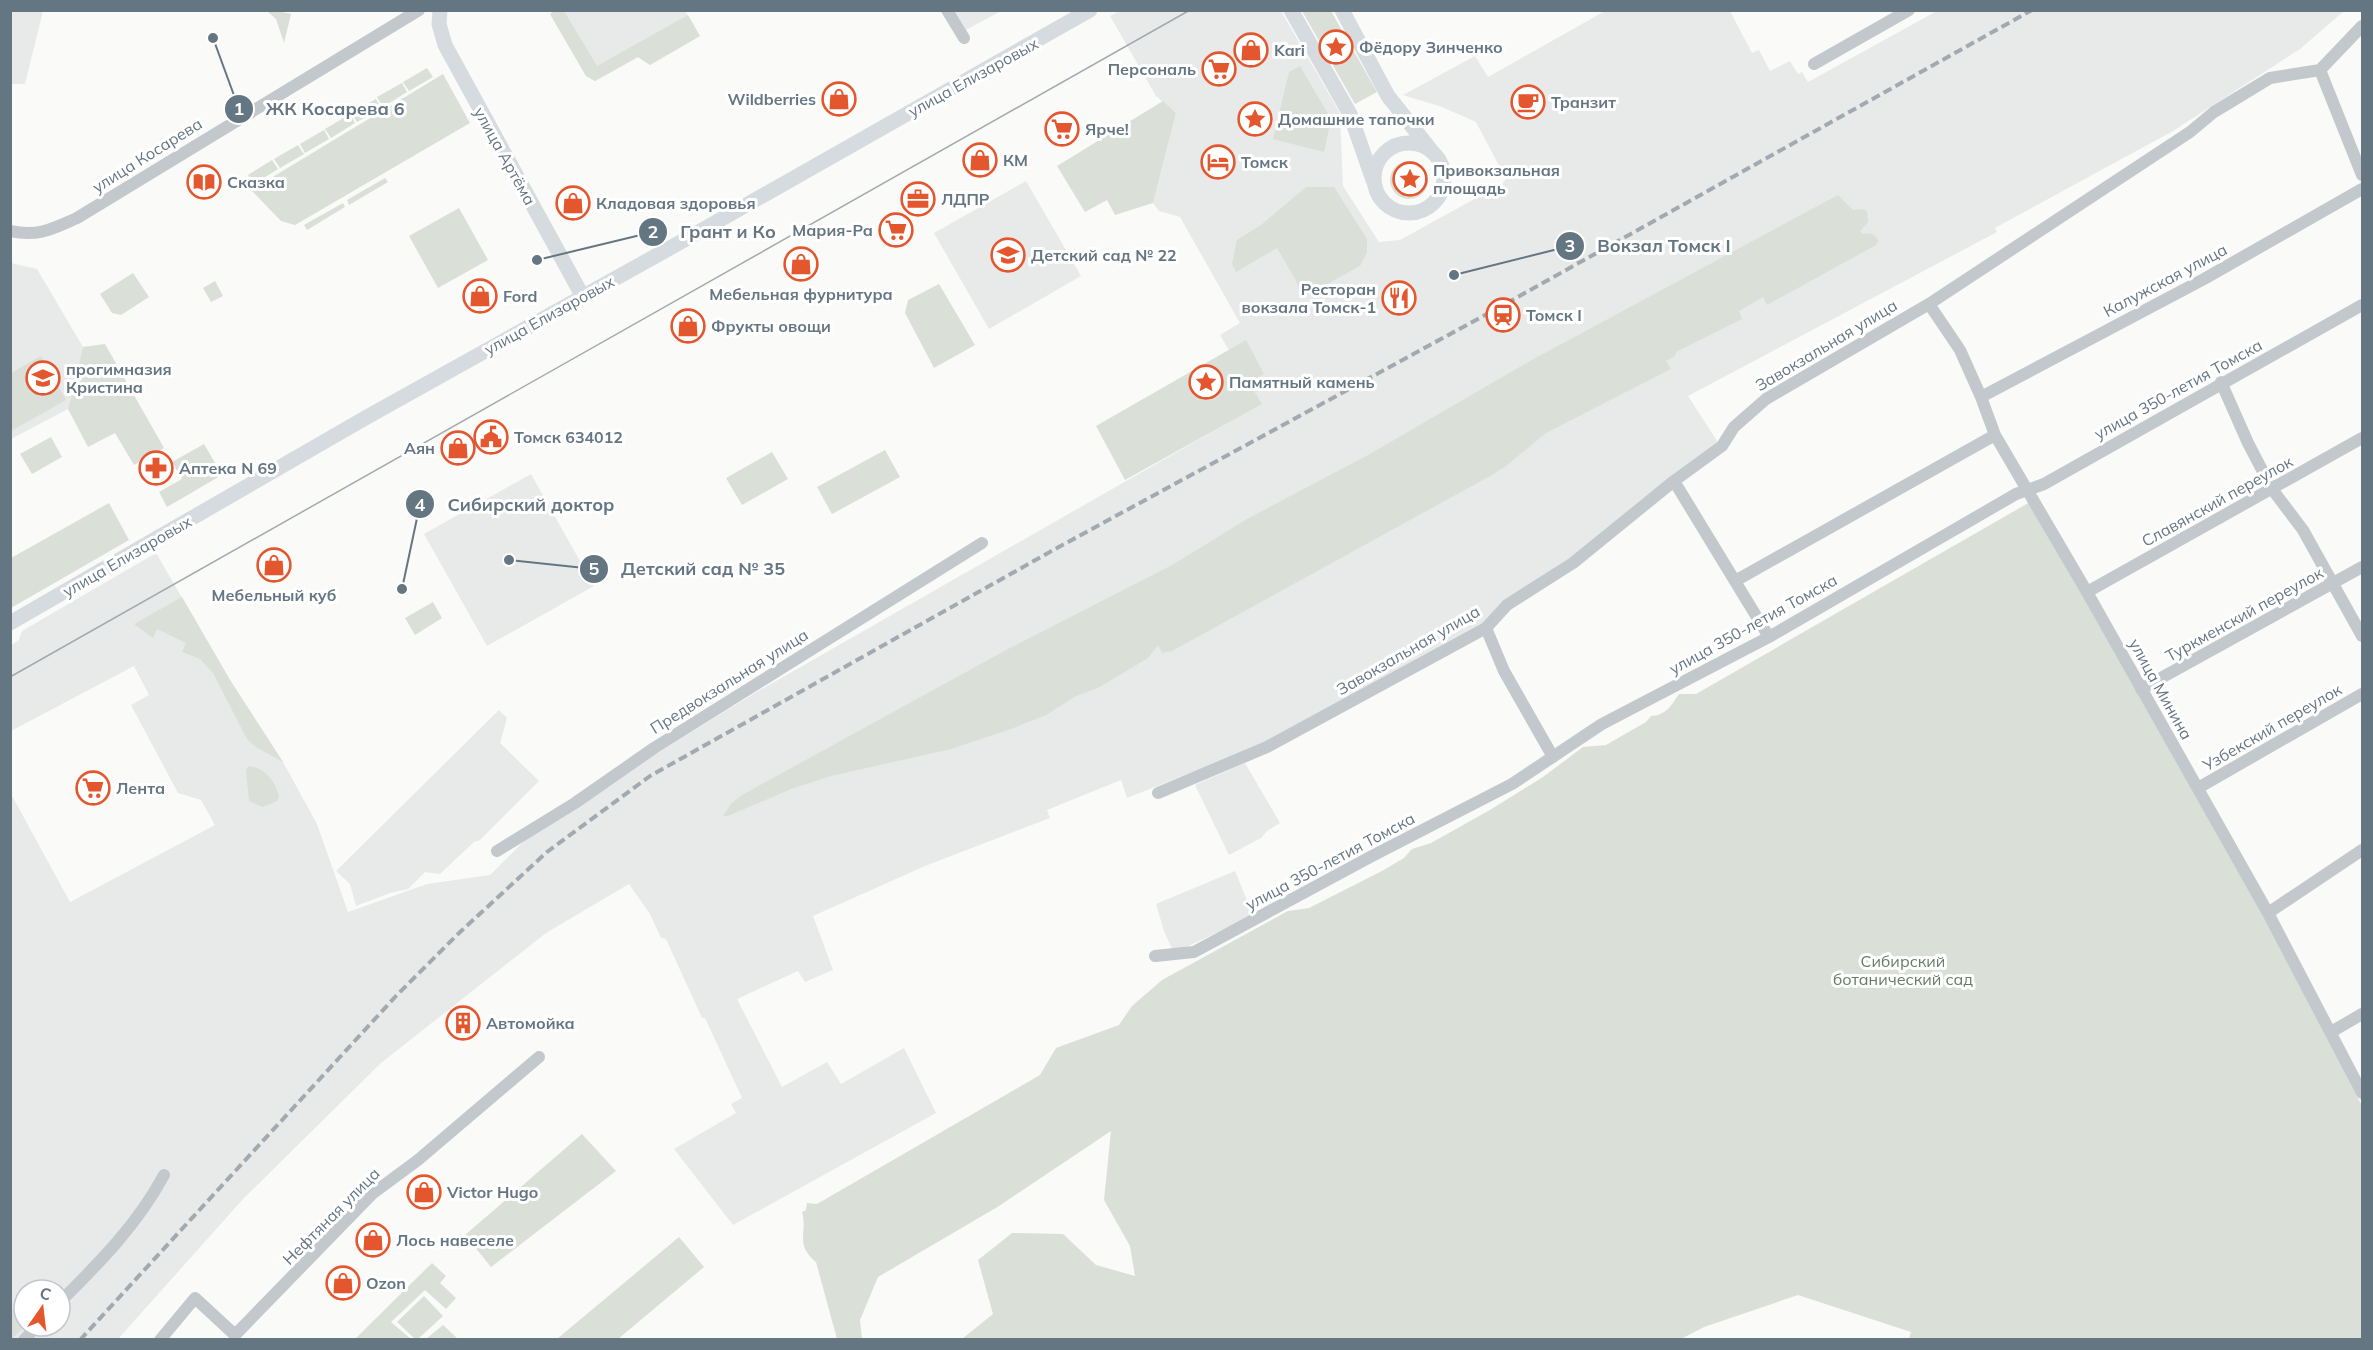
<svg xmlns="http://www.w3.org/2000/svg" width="2373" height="1350" viewBox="0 0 2373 1350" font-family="Mulish,sans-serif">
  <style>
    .built { fill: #e8e9e9; fill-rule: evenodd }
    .green { fill: #dadfd7 }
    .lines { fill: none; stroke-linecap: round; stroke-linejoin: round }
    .minor { stroke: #c3c8cc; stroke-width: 12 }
    .major { stroke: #d6dbdf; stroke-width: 15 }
    .tram { stroke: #a2aab0; stroke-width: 1.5 }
    .rail { stroke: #a2aab0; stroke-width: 4; stroke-dasharray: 9 4.5; stroke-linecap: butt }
    .labels { text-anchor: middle; stroke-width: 6; stroke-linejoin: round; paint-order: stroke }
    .poi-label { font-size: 16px; font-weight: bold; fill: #657683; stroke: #fff; text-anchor: start }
    .street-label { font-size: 16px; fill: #657683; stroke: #fff }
    .park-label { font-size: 16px; fill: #687a64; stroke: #fff }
    .leader { fill: none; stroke: #657683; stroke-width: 2 }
    .callout-dot { fill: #657683; stroke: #fff; stroke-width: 2 }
    .mark-label { font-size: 18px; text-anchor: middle; font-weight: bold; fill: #fff }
    .callout-label { font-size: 18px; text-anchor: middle; font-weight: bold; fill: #657683; stroke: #fff; stroke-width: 6; stroke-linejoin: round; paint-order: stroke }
  </style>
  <rect width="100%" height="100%" fill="#fafaf8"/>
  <!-- built -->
  <path class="built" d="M556,10L685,11L700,36L650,65L638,57L595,81L586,76L550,14Z
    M10,11H43L25,84H11Z
    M955,11H1001L966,30Z
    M1120,11H1281L1340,113L1343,186L1379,242L1400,240L1489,191L1496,192L1506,179L1476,122L1442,107L1403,95L1475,56L1488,77L1605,11H1730L1752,53L1759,50L1770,71L1790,61L1798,74L1802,72L1808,82L1937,11H2344L2300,49L2173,131L1995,228L1997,232L1688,396L1719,444L1571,560L1484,624L1268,742L1127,798L1121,780L1047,810L1050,818L925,866L813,916L833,970L805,982L798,971L737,999L782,1087L827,1062L841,1084L904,1048L936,1113L733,1225L674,1149L736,1113L731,1104L742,1098L705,1018H702L666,939L661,938L650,914L629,884L546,933L381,1063L244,1198L118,1339H11L10,792L70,902L215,825L201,800L178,793L131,705L149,695L134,666L11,731V645L19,640L22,631L156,553L230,680L283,762L317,824L348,912L427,884L490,875L524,841L644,761L755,693L1261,404L1220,335L1240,323L1180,217L1159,211L1153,203L1176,113L1156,96L1110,16ZM24,1290H60V1326H24Z
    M1026,181L1081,276L989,329L934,233Z
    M11,263L37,269L83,347L68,409L11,439Z
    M531,474L594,586L487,646L424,534Z
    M499,710L507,718L500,743L539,781L480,840L474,842L440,874L425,872L408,889L390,893L356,906L350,884L336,871Z
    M1245,763L1280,823L1267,831L1261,838L1229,855L1195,785Z
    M1235,871L1253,915L1174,953L1164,931L1156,904Z"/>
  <!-- green -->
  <path class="green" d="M556,10L564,11L597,66L688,15L700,36L650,65L638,57L595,81L586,76L550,14Z
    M267,11H278L291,14L284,43L276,19Z
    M1302,11H1331L1377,92L1355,104Z
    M1300,66L1331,119L1324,152L1273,139L1289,72Z
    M427,68L433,77L409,91L403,82Z
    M443,74L470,123L295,225L281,221L251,190Z
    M402,83L407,92L383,107L377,97Z
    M376,99L381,108L357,122L351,113Z
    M1163,101L1176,113L1153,203L1115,215L1107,200L1085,212L1057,166Z
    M350,114L355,123L331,138L325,129Z
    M324,130L329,139L305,153L300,144Z
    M298,145L304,154L280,168L274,159Z
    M272,160L278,169L254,184L248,175Z
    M1390 180a19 19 0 1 1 38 0a19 19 0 1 1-38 0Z
    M385,178L388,182L349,205L347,200Z
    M1306,187H1334L1367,239V252L1360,266L1305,296L1277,248L1236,272L1232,264L1237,240L1261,225Z
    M1838,195L1853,210L1863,209L1867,211L1868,222L1860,231L1862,234C1870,233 1875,233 1878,241L1876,245L1767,305L1763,297L1739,311L1742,319L1676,352L1675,356L1666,361L1671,369L1546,433L1506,466L1490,476L1172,651L1162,653L1158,645L1148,658L1098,688L1076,696L1046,715L1011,729L951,749L831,776L791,789L728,816H723L731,804L742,795L1008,649L1174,564L1247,519L1370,454L1530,361Z
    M343,203L345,207L307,230L304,225Z
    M459,208L488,260L438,288L409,236Z
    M133,273L149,297L121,315L112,313L100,294Z
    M215,281L223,296L211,302L203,288Z
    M939,284L975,345L934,368L905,313L908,300Z
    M1246,340L1264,374L1249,383L1262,404L1125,480L1096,426Z
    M105,344L164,448L134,465L115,433L88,447L68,409L83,347Z
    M41,356L66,400L11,431V373Z
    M51,437L62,457L32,474L20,454Z
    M204,444L222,475L167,507L159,492L182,479L172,462Z
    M885,450L900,477L832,514L817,487Z
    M772,452L788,479L742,505L726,478Z
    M2030,502L2264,917L2362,1106V1339H1909L1911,1332L1798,1295L1704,1327L1681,1339H962L993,1314L978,1260L1012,1233L1063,1234L1096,1265L1135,1276L1130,1246L1104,1200L1111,1131L999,1206L878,1277L860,1320L862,1339H837L816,1262C794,1243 808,1234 802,1212L806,1210L807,1203L817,1204L1040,1075L1056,1048L1119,1025L1132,1006L1162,980L1288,911L1309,908L1382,871L1404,858L1412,849L1431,843L1490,810L1543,777L1583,747L1606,745L1646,722L1651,716C1665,716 1672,705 1679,694H1696Z
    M109,503L129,540L11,608V558Z
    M182,597L230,680L283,762L256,747L247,739L213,673L200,659L182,652L186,643L157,629L153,638L134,624Z
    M433,602L442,618L415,635L405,618Z
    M248,766C265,767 275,781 279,796L277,801L263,807L249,801L246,771Z
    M582,1134L616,1171L491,1267L465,1235Z
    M679,1237L704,1267L618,1339H557Z
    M432,1263L446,1276L440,1283L456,1298L446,1309L425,1290L391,1322L411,1339H355Z
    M424,1296L443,1316L418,1339H415L397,1322Z
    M24,1300L26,1326L11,1339V1311Z
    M443,1325L458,1339H426Z"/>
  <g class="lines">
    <!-- minor -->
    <path class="minor" d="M947,10L964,38
      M1814,64L1909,10
      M2320,70L2362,175
      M10,231C39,237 52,229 77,218L419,10
      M1929,304L1960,350L1981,397L1995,435L2087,592L2268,913L2362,1093
      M2221,382L2248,443L2272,489L2303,530L2362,636
      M1981,397L2204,279L2362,189
      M1674,481L1769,637
      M1735,581L1995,435
      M2087,592L2362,438
      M1486,628L1504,671L1553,757
      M2141,689L2362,567
      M2198,788L2362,694
      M1158,793L1267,747L1486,628L1507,605L1573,563L1674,481L1722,446L1734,427L1766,399L1929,304L2190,132L2214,112L2270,78L2320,70L2362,26
      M497,851L575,803L654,748L982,543
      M2268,913L2362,850
      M1155,956L1194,952L1372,856L1512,784L1602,724L1769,637L2016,494L2044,484L2362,305
      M2331,1032L2362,1014
      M60,1302C100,1262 137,1225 164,1175
      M24,1340L37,1326
      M160,1340L195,1298L235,1335L372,1194L418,1160L539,1057"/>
    <!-- major -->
    <path class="major" d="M440,10L439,24L445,45L583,297
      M1291,10L1350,114L1373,180
      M1342,10L1388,96L1430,149
      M1374 178a35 35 0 1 1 70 0a35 35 0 1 1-70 0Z
      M10,623L367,417L704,229L1090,10"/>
    <!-- tram -->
    <path class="tram" d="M10,677L1190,10"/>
    <!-- rail -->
    <path class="rail" d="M80,1340L396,996L459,933L547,852L650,776L1057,548L1498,308L2032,10"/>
  </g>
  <!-- icons -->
  <defs>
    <symbol id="sight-ring" viewBox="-11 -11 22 22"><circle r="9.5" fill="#fff" stroke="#e4572e" stroke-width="1.5"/><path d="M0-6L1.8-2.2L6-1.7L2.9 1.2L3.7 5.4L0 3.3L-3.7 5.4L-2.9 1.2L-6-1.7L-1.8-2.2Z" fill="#e4572e"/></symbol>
    <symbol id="shop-ring" viewBox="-11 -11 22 22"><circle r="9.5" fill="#fff" stroke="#e4572e" stroke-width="1.5"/><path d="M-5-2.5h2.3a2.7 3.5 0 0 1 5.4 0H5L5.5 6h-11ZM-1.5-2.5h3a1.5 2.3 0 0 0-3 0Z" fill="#e4572e"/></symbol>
    <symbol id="supermarket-ring" viewBox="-11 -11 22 22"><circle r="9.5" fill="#fff" stroke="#e4572e" stroke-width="1.5"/><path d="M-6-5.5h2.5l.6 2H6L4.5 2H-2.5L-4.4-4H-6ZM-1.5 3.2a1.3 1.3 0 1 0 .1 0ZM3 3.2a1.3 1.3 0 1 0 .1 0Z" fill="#e4572e"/></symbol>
    <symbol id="cafe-ring" viewBox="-11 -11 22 22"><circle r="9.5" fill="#fff" stroke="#e4572e" stroke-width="1.5"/><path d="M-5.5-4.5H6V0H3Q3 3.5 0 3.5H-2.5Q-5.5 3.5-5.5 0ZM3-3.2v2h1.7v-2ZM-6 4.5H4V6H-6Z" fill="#e4572e"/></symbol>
    <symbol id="hotel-ring" viewBox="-11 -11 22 22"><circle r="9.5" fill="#fff" stroke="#e4572e" stroke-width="1.5"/><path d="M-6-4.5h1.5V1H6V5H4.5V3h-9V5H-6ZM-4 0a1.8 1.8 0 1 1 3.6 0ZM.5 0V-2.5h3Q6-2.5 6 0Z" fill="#e4572e"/></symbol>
    <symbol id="library-ring" viewBox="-11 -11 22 22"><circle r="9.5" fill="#fff" stroke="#e4572e" stroke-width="1.5"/><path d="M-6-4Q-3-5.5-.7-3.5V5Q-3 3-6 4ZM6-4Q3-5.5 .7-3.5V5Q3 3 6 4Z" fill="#e4572e"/></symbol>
    <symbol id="office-ring" viewBox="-11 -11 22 22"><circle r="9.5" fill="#fff" stroke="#e4572e" stroke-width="1.5"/><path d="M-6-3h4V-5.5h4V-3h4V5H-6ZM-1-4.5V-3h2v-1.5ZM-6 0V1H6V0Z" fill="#e4572e"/></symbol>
    <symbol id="school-ring" viewBox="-11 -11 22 22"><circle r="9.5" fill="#fff" stroke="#e4572e" stroke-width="1.5"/><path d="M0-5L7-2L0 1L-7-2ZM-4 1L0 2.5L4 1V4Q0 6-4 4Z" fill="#e4572e"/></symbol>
    <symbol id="restaurant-ring" viewBox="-11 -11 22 22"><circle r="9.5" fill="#fff" stroke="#e4572e" stroke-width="1.5"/><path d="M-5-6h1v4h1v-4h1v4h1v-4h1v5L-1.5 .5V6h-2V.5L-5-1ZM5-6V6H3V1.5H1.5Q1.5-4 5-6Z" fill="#e4572e"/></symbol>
    <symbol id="station-ring" viewBox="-11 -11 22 22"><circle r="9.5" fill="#fff" stroke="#e4572e" stroke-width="1.5"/><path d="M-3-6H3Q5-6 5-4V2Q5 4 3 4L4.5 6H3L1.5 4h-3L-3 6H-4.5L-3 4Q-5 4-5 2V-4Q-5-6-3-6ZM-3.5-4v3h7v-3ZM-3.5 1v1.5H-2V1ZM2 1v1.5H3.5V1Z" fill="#e4572e"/></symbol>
    <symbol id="civic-ring" viewBox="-11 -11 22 22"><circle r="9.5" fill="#fff" stroke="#e4572e" stroke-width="1.5"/><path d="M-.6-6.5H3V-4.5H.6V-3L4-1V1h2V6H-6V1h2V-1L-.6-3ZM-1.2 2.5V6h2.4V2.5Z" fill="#e4572e"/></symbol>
    <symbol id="pharmacy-ring" viewBox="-11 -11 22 22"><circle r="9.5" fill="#fff" stroke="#e4572e" stroke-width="1.5"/><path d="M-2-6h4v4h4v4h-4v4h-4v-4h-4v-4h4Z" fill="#e4572e"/></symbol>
    <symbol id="building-ring" viewBox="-11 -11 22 22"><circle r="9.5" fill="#fff" stroke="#e4572e" stroke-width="1.5"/><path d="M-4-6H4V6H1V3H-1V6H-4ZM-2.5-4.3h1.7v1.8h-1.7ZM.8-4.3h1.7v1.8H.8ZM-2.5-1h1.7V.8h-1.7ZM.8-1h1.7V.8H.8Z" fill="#e4572e"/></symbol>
  </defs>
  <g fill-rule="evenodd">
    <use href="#sight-ring" x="1317" y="28" width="38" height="38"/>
    <use href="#shop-ring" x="1232" y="31" width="38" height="38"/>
    <use href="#supermarket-ring" x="1200" y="50" width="38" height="38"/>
    <use href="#shop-ring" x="820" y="80" width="38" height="38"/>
    <use href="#cafe-ring" x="1509" y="83" width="38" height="38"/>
    <use href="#sight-ring" x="1236" y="100" width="38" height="38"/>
    <use href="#supermarket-ring" x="1043" y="110" width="38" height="38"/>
    <use href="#shop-ring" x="961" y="141" width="38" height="38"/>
    <use href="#hotel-ring" x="1199" y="143" width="38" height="38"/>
    <use href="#sight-ring" x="1391" y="160" width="38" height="38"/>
    <use href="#library-ring" x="185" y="163" width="38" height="38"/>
    <use href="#office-ring" x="899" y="180" width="38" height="38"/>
    <use href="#shop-ring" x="554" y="184" width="38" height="38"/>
    <use href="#supermarket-ring" x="877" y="211" width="38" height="38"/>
    <use href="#school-ring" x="989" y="236" width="38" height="38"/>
    <use href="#shop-ring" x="782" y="245" width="38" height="38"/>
    <use href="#shop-ring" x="461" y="277" width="38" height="38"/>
    <use href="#restaurant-ring" x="1380" y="279" width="38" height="38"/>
    <use href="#station-ring" x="1484" y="296" width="38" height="38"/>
    <use href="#shop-ring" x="669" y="307" width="38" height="38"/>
    <use href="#school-ring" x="24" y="359" width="38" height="38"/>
    <use href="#sight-ring" x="1187" y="363" width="38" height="38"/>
    <use href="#civic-ring" x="472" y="418" width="38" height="38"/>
    <use href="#shop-ring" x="439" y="429" width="38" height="38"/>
    <use href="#pharmacy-ring" x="137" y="449" width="38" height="38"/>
    <use href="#shop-ring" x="255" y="546" width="38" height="38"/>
    <use href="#supermarket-ring" x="74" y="769" width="38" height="38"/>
    <use href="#building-ring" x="444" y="1004" width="38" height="38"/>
    <use href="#shop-ring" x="405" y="1173" width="38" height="38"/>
    <use href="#shop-ring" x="354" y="1221" width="38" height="38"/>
    <use href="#shop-ring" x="324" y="1264" width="38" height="38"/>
  </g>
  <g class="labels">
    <!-- poi labels -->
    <g class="poi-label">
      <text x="1359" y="53">Фёдору Зинченко</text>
      <text x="1274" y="56">Kari</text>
      <text x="1196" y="75" text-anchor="end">Персональ</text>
      <text x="816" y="105" text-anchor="end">Wildberries</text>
      <text x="1551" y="108">Транзит</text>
      <text x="1278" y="125">Домашние тапочки</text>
      <text x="1085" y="135">Ярче!</text>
      <text x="1003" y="166">КМ</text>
      <text x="1241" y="168">Томск</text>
      <text x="1433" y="176">Привокзальная<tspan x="1433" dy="18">площадь</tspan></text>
      <text x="227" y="188">Сказка</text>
      <text x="941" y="205">ЛДПР</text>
      <text x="596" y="209">Кладовая здоровья</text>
      <text x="873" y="236" text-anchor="end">Мария-Ра</text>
      <text x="1031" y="261">Детский сад № 22</text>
      <text x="1376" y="295" text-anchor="end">Ресторан<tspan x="1376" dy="18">вокзала Томск-1</tspan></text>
      <text x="801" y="300" text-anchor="middle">Мебельная фурнитура</text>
      <text x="503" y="302">Ford</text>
      <text x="1526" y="321">Томск I</text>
      <text x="711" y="332">Фрукты овощи</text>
      <text x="66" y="375">прогимназия<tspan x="66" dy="18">Кристина</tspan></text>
      <text x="1229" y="388">Памятный камень</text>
      <text x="514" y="443">Томск 634012</text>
      <text x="435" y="454" text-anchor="end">Аян</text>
      <text x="179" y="474">Аптека N 69</text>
      <text x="274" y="601" text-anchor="middle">Мебельный куб</text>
      <text x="116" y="794">Лента</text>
      <text x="486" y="1029">Автомойка</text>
      <text x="447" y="1198">Victor Hugo</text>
      <text x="396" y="1246">Лось навеселе</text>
      <text x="366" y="1289">Ozon</text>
    </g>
    <!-- street labels -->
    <g class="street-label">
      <text transform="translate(973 77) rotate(-29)" y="6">улица Елизаровых</text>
      <text transform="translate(147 155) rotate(-32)" y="6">улица Косарева</text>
      <text transform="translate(505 156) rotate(61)" y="6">улица Артёма</text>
      <text transform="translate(2165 280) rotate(-28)" y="6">Калужская улица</text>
      <text transform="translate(549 315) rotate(-29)" y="6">улица Елизаровых</text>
      <text transform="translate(1826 345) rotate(-31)" y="6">Завокзальная улица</text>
      <text transform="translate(2178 389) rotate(-29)" y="6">улица 350-летия Томска</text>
      <text transform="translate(2217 501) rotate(-29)" y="6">Славянский переулок</text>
      <text transform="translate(127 556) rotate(-30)" y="6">улица Елизаровых</text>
      <text transform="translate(2244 614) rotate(-29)" y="6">Туркменский переулок</text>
      <text transform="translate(1753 624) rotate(-29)" y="6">улица 350-летия Томска</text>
      <text transform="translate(1408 650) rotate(-30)" y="6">Завокзальная улица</text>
      <text transform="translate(729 681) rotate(-32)" y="6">Предвокзальная улица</text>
      <text transform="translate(2161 689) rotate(61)" y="6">улица Минина</text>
      <text transform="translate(2272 727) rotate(-30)" y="6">Узбекский переулок</text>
      <text transform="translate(1330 861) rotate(-28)" y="6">улица 350-летия Томска</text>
      <text transform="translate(331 1216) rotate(-45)" y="6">Нефтяная улица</text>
    </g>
    <!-- park labels -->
    <g class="park-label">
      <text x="1903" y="967">Сибирский<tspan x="1903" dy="18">ботанический сад</tspan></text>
    </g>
  </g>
  <!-- callouts -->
  <path class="leader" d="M213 38L239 109M537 260L653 232M1454 275L1570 246M402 589L420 504M509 560L594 569"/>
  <g class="callout-dot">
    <circle cx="213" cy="38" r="6"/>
    <circle cx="537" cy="260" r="6"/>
    <circle cx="1454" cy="275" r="6"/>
    <circle cx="402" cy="589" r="6"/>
    <circle cx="509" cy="560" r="6"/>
    <circle cx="239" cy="109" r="15"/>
    <circle cx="653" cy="232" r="15"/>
    <circle cx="1570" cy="246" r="15"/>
    <circle cx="420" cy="504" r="15"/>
    <circle cx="594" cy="569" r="15"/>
  </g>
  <g class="mark-label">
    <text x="239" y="115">1</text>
    <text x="653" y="238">2</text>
    <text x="1570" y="252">3</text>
    <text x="420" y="511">4</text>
    <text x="594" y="575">5</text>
  </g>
  <g class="callout-label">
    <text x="335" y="115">ЖК Косарева 6</text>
    <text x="728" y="238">Грант и Ко</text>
    <text x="1664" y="252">Вокзал Томск I</text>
    <text x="531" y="511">Сибирский доктор</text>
    <text x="703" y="575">Детский сад № 35</text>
  </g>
  <!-- border -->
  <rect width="2373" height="1350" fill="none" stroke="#657683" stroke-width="24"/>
  <!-- north arrow -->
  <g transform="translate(42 1308) rotate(14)"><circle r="28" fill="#ffffff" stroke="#c1c8cd" stroke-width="1.5"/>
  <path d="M0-4.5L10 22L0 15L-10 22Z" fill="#e4572e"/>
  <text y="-9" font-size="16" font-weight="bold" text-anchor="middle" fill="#657683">С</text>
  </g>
</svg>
